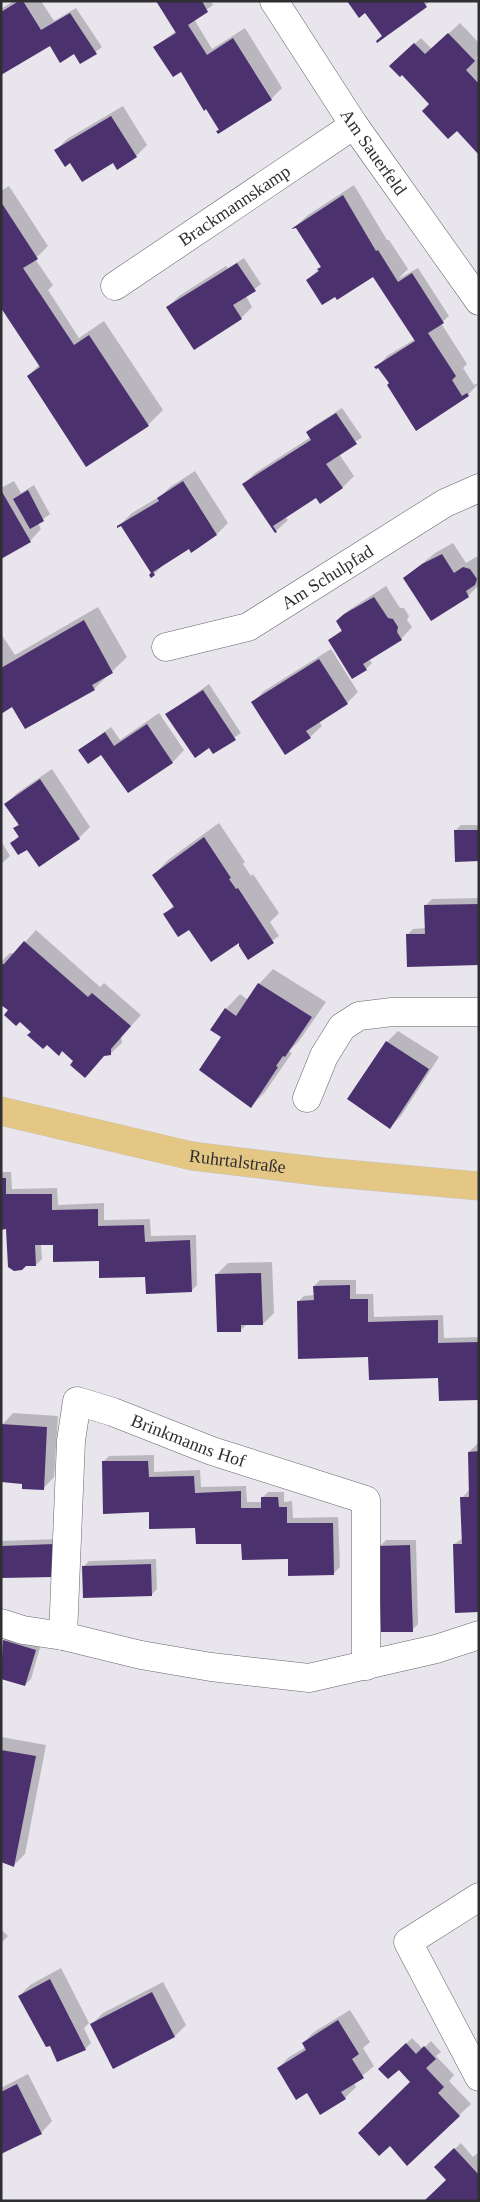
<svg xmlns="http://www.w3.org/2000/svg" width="480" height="2202" viewBox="0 0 480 2202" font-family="'Times New Roman',serif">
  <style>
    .shadow { fill: #0003 }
    .building { fill: #4c316f }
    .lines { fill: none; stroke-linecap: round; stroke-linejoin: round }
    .minor-casing { stroke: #66646a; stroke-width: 29 }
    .major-casing { stroke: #c5c4c5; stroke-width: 29 }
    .minor { stroke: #fff; stroke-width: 28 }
    .major { stroke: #e4c784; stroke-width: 28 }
    .labels { text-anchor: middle; stroke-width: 5; stroke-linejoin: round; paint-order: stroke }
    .street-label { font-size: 18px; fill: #2f2e31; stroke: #e8e5ed }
  </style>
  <rect width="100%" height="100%" fill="#e8e5ed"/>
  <!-- shadow -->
  <path class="shadow" d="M14,1H41L54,21L76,8L102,47L81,62L74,52L51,44L1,74V9Z
    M157,1H211L213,5L194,19L212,49L245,28L282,88L271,99L220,129L183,72L155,47L176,31Z
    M349,1H431L383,36L365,12Z
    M460,23L479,43V55L476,58L479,60V153L402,74L391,66L421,38L432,49Z
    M123,106L147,145L136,156L71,161L56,150L67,139Z
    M354,185L387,240H389L408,269L398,279L418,268L449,316L441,323L467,364L463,368L474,385L479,383L468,395L417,429L379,366L376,368L387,356L415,339L373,275L308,280L322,266L296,226L308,215Z
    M9,186L48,246L35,259L53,285L48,290L79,338L104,321L163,410L148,425L28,376L40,364L1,306V191Z
    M244,258L261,284L246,296L252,307L241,318L168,307L179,296L226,266L228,268Z
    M342,408L362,437L339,454L354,476L342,488L316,496L285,516L288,520L276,531L244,484L255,473L311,437L308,432L314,426Z
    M195,471L228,523L217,534L191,551L189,548L166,562L154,574L121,524L132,513L162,495L170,487Z
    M14,481L21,493L34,485L50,514L38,523L41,529L30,541L1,558V488Z
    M453,543L466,563L476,557H479V585L468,596L431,619L405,578L435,553Z
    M386,586L400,608H404L409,616L407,620L412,627L401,639L369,659L372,663L366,669L329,640L343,629L338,621L349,610Z
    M98,607L127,657L94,689L13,706L1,713V634L15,655Z
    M331,649L358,692L347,703L319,721L322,726L310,737L253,702L264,691Z
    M209,684L241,733L213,752L209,747L167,714Z
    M159,713L184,750L173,762L128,792L103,755L80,750L111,727L120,740Z
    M52,769L90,827L79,838L28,848L12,843L19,835L15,828L19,823L6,804L17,793Z
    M219,823L245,862L243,864L251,876L253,874L279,913L270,922L279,936L248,958L239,941L189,928L165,914L174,905L154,875L168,860Z
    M461,825H479V860L455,831Z
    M1,841L10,856L1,864Z
    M479,898V964L407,935L413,929L426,928V905L432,899Z
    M36,930L100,987L104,983L141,1015L121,1037L122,1043L110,1054H106L85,1077L75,1061L63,1050L33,1031L1,1004V962L10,953H15Z
    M273,969L326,1002L299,1041L289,1051L292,1053L265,1092L251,1106L223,1037L212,1030L226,1009L240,994L248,1000L259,984Z
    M398,1031L439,1057L401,1116L390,1127L387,1042Z
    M1,1172H11L12,1189L57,1188L58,1205L104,1203V1220L150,1219L151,1236L196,1235L197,1285L191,1291L54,1244H41L42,1259L36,1265L8,1228H1Z
    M272,1262L274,1313L263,1324H247L240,1331L217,1274L228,1263Z
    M320,1280H356V1294H373L374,1317L443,1315L444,1338L479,1337V1399L439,1377L369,1356L298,1302L304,1296L314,1295V1286Z
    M13,1413L58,1416L54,1477L43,1489L2,1425Z
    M479,1442V1611L454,1544L463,1538L462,1498L470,1489L469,1452Z
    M154,1455V1472L200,1470L201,1487L246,1486L247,1502H263L262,1498L268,1492H284V1502L292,1501L293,1518L338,1517L340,1567L334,1573L150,1511L103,1462L109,1456Z
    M59,1539L60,1570L1,1577V1541Z
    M386,1540H416L418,1624L412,1630L380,1546Z
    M156,1559L157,1589L151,1595L83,1567L89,1561Z
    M10,1634L41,1644L31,1679L25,1685L1,1678V1649L4,1641Z
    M1,1737L46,1745L25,1854L14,1865L1,1861Z
    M1,1929L8,1936L1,1943Z
    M61,1968L89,2023L84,2028L91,2043L85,2049L52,2046L19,1996L30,1985Z
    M163,1982L186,2025L175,2036L114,2067L92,2024L103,2013Z
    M350,2010L370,2042L363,2048L374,2066L354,2083L356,2087L345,2098L307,2092L278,2068L289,2057L306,2047L303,2043L314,2032Z
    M412,2038L423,2049L431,2041L441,2052L436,2056L454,2075L449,2081L471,2104L407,2164L412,2082L399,2068L380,2069Z
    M28,2074L52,2121L41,2133L1,2153V2088Z
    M461,2143L473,2157L479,2152V2201L442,2161Z"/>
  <!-- building -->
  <path class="building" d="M19,1H23L41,30L70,13L97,54L80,64L74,54L60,63L50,46L1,75V12Z
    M156,1H202L208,12L188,25L207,55L233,38L272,100L218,134L216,131L219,130L206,109L204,111L181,72L173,77L153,47L176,33Z
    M347,1H423L427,7L377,43L376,41L382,36L365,13L359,18Z
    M448,33L475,61L466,70L479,84V155L457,131L448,139L422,111L429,104L402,75L400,77L389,66L414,43L425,54Z
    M111,116L137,157L117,170L113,163L82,182L70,163L65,167L54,150Z
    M343,195L376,251L378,250L398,282L412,273L444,323L428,333L456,376L452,380L462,396L467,393L469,396L416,431L387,385L389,383L378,368L376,369L374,367L415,341L373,277L337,300L335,297L322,305L306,280L319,271L317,269L321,267L296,228L291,229Z
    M1,202L38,259L23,268L74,345L89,335L149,426L86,467L27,376L40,367L1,308Z
    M237,263L256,291L233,305L242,319L194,350L166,307Z
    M336,413L357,444L326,464L343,488L320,504L316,498L273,526L277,532L275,533L242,484L311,440L306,432Z
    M183,481L217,535L191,553L189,549L153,572L155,575L151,578L149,575L151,573L121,526L117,528V526L159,501L157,498Z
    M1,490L31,542L1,559Z
    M28,490L44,521L30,529L13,499Z
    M442,554L454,573L463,567L470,569L477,579L475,585L466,591L469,597L431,621L403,578L422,564Z
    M374,597L388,618L393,619L398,627L397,632L402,640L363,664L367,670L352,679L328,640L342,631L336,621L344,614Z
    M84,620L113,673L92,685L95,690L25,729L12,707L1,714V668Z
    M319,659L348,704L306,731L311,738L285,755L251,702Z
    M203,690L236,740L213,754L209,748L195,758L165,714Z
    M147,724L173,763L128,793L101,755L88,764L78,750L105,732L114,746Z
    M40,779L80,839L39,867L27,850L18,855L10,843L19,837L13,828L19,825L4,804Z
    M454,830H479V861L455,862Z
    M204,837L231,878L229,879L236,889L238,888L274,943L248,960L239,946V943L211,962L189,930L178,937L163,914L174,907L152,875Z
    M479,904V965L407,967L406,934H425L424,905Z
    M24,941L88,997L92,993L131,1026L111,1049V1055L104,1056L85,1078L70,1065L73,1061L62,1051L59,1056L47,1045L43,1049L27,1035L31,1032L20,1022L16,1026L4,1015L8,1010L1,1005V964H4Z
    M258,983L312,1017L285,1057L283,1056L276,1066L278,1067L251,1108L199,1070L221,1037L210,1030L225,1008L236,1016Z
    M386,1041L429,1069L390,1129L347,1099Z
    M1,1178H6V1194H52V1210L98,1209V1226L144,1225L145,1242L190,1240L192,1292L146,1294L145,1277L99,1278V1261L53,1262V1245H35L36,1266H26L22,1270L14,1271L8,1267L6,1229L1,1230Z
    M261,1273L263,1325H241V1332H217L215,1274Z
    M350,1285V1299H368V1322L438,1320V1343L479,1342V1400L439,1401L438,1378L369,1380L368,1357L298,1359L297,1301L314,1300L313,1286Z
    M1,1424L47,1427L44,1490L22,1489V1484L1,1482Z
    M479,1451V1612L455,1613L453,1544H462L460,1497H469L468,1452Z
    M102,1461H148L149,1477L194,1476L195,1493L241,1491V1508H261V1497H278L279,1507H287V1523H333L334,1575L288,1576V1559L242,1560L241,1544H196L195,1528L149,1529V1512L103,1514Z
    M54,1544V1577L1,1578V1546Z
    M410,1545L413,1632H381L378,1546Z
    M151,1564L152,1596L83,1598L82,1566Z
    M3,1640L36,1650L25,1686L1,1679Z
    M1,1750L36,1756L14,1867L1,1862Z
    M50,1979L86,2050L57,2062L50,2046L46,2047L18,1996Z
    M152,1992L175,2037L113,2069L90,2024Z
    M338,2020L359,2054L352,2059L364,2078L341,2092L346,2099L320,2115L307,2093L296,2100L277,2068L306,2050L302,2043Z
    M406,2043L416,2054L424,2046L436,2059L426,2068L444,2087L438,2093L460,2116L407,2166L390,2146L379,2156L358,2133L410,2082L399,2070L388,2079L378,2069Z
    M17,2084L42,2134L1,2154V2092Z
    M454,2148L479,2175V2201H424L446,2180L434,2167Z"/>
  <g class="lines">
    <defs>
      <g id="minor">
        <path id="s1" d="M274,1L354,125L479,301"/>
        <path id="s2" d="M115,286L354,125"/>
        <path id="s3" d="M166,647L248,627L445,503L479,488"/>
        <path d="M307,1098L324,1056L342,1027L359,1016L392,1012H479"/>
        <path d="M1,1623L23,1630L63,1636L141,1655L211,1667L309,1678L436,1649L479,1635"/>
        <path id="s4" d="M63,1636L71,1441L77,1401L113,1412L212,1451L366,1500V1666"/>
        <path d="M479,1897L408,1942L479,2077"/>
      </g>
      <g id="major">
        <path id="s5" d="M1,1111L192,1156L324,1172L479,1186"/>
      </g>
    </defs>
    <!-- minor casing -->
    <use href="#minor" class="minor-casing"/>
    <!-- major casing -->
    <use href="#major" class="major-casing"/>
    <!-- minor -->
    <use href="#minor" class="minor"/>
    <!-- major -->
    <use href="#major" class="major"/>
  </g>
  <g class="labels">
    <!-- street labels -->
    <g class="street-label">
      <text dy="6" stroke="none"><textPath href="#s1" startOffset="181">Am Sauerfeld</textPath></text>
      <text dy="6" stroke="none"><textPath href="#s2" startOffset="144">Brackmannskamp</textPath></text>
      <text dy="6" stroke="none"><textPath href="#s3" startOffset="178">Am Schulpfad</textPath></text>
      <text dy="6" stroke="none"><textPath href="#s5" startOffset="242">Ruhrtalstraße</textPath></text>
      <text dy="6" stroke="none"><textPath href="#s4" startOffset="354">Brinkmanns Hof</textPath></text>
    </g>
  </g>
  <!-- border -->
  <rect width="480" height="2202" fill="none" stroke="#2f2e31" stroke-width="5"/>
</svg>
